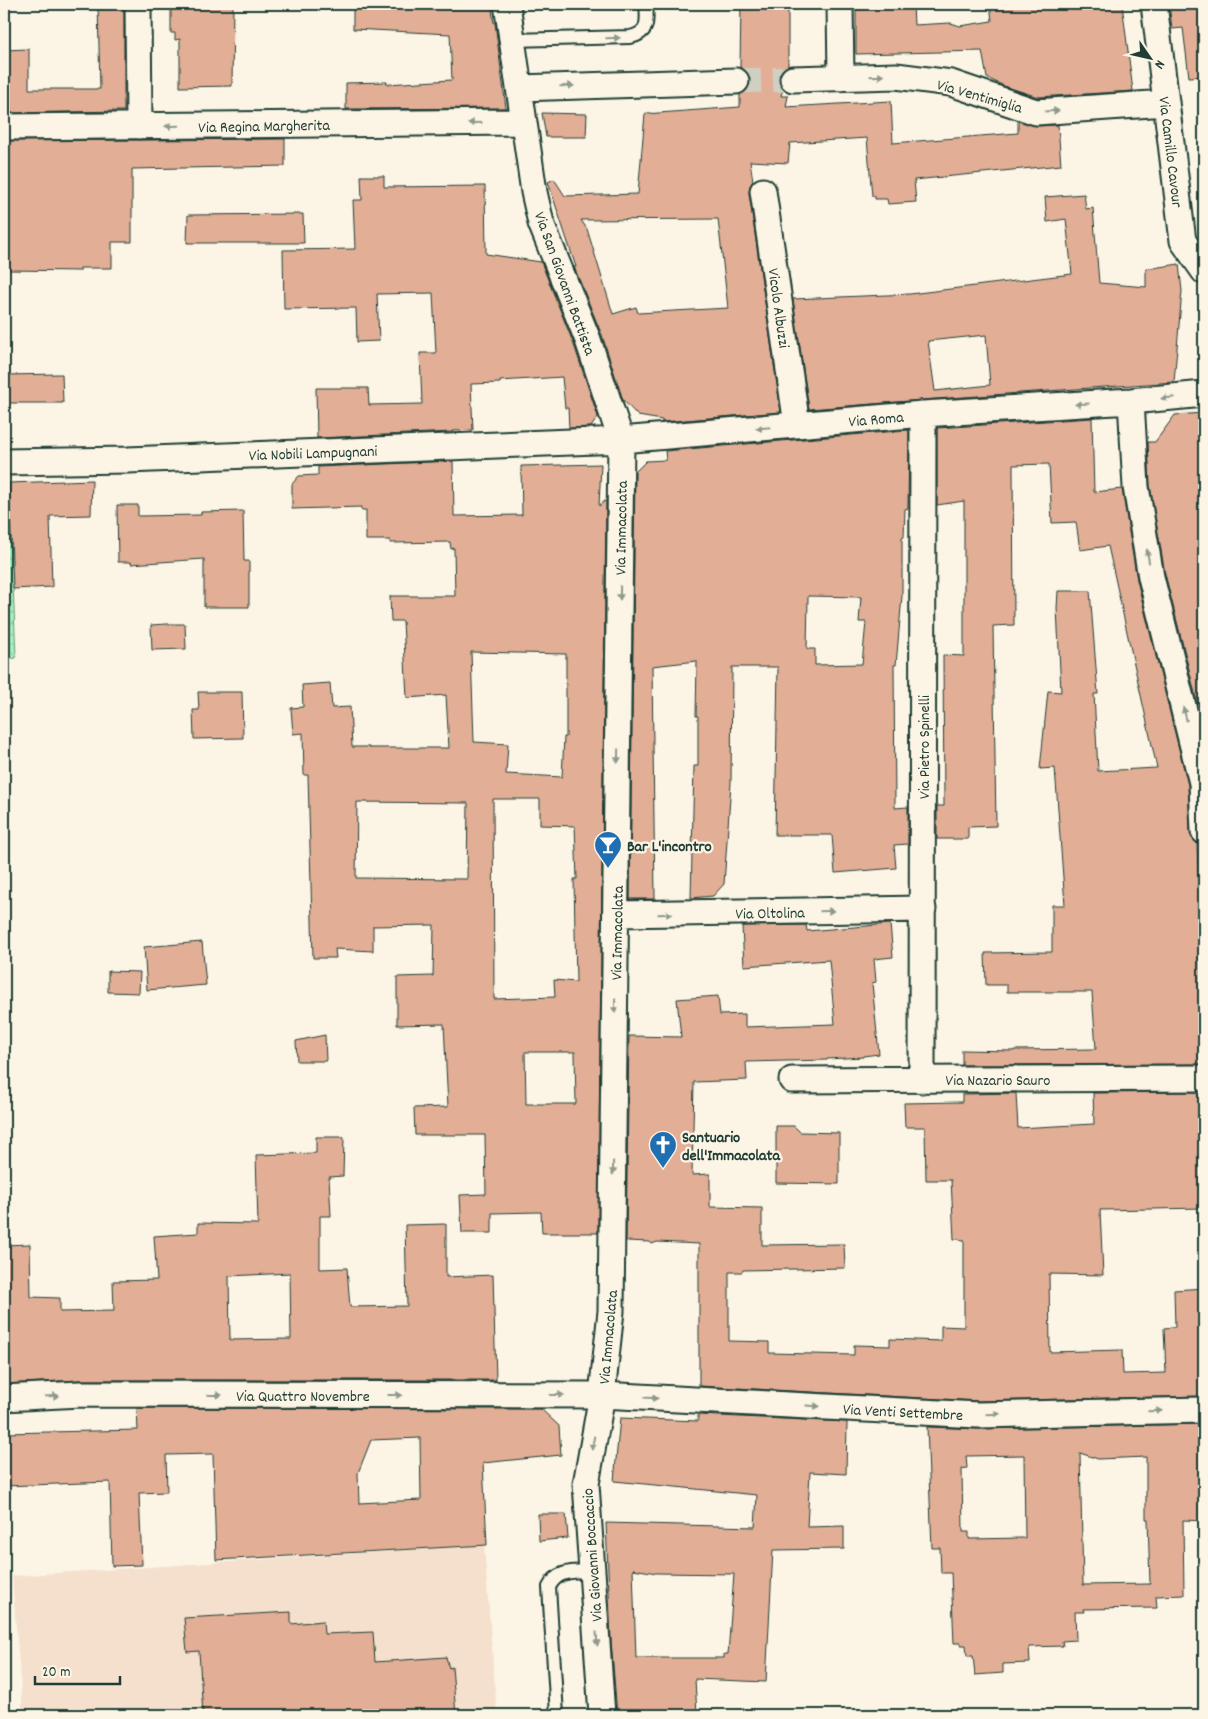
<svg xmlns="http://www.w3.org/2000/svg" width="1208" height="1719" viewBox="0 0 1208 1719" font-family="Dekko,sans-serif">
  <style>
    .built { fill: #f4e0cd }
    .grass { fill: url(#grass-dots); stroke: #649678 }
    .building { fill: #e3ae96; stroke: #1f3d34; fill-rule: evenodd }
    .lines { fill: none; stroke-linecap: round; stroke-linejoin: round }
    .street-tunnel { stroke: #d0d0c2; stroke-width: 25; stroke-dasharray: 25 12; stroke-linecap: butt }
    .lane-casing { stroke: #1f3d34; stroke-width: 16 }
    .street-casing { stroke: #1f3d34; stroke-width: 29 }
    .lane { stroke: #fcf5e5; stroke-width: 12 }
    .street { stroke: #fcf5e5; stroke-width: 25 }
    .oneway { fill: #8e998c }
    .labels { text-anchor: middle; stroke-width: 4.5; stroke-linejoin: round; paint-order: stroke }
    .street-label { font-size: 16px; fill: #1f3d34; stroke: #fcf5e5 }
    .poi-label { font-size: 16px; font-weight: bold; fill: #1f3d34; stroke: #fcf5e5; text-anchor: start }
  </style>
  <defs>
    <pattern id="grass-dots" width="8" height="8" patternUnits="userSpaceOnUse" patternTransform="scale(1.25)"><rect width="8" height="8" fill="#a8f0bd"/><path d="M2 2h.1M6 6h.1" fill="none" stroke="#90cfa3" stroke-width="1.8" stroke-linecap="round"/></pattern>
  </defs>
  <rect width="100%" height="100%" fill="#fcf5e5"/>
  <filter id="ink" filterUnits="userSpaceOnUse"><feTurbulence type="fractalNoise" baseFrequency=".02" numOctaves="2"/><feDisplacementMap in="SourceGraphic" scale="10" xChannelSelector="R" yChannelSelector="G"/><feConvolveMatrix kernelMatrix="1 2 1 2 8 2 1 2 1" color-interpolation-filters="sRGB"/></filter>
  <g filter="url(#ink)">
    <!-- built -->
    <path class="built" d="M484,1545L497,1715H23L12,1576Z"/>
    <!-- grass -->
    <path class="grass" d="M4,483H9L16,658L4,659Z"/>
    <!-- building -->
    <path class="building" d="M98,4H124V111L4,113V50L29,49V89H100Z
      M175,4H233L232,86L180,87V39L175,40V33H171V8H175Z
      M353,4H491L494,23H495L506,108L346,109V83L387,82V84L452,80L450,34L353,29Z
      M741,4H788V66L781,72L779,79L783,89L781,96H788L786,107L891,101L893,143L1018,133V121L1037,126L1058,125L1061,165L914,180L916,202L888,204L887,199H875V196H872L867,138L790,143L788,163L750,161L753,181L750,186L749,193L781,412L662,422V420L638,416L623,400L602,335L574,267H576L548,182L554,179L565,196L638,194L645,114L740,107V94L748,88L750,81L748,73L740,68ZM718,219L728,308L638,313L636,307L613,314L587,229L581,220Z
      M856,4H913L914,25L951,23L960,26L992,21L990,4H1122L1133,91L1038,97L1004,86L987,78L982,51L856,54Z
      M1169,4H1204V76L1189,77L1183,28L1172,29Z
      M542,113L587,114L586,137H546Z
      M285,139V166L132,169V242H112V268H80V271L9,270L5,141Z
      M361,176H384V187L485,186L486,254L541,262L574,345L598,417L591,427L569,428L568,408H565L562,377L500,381V383L471,384L473,430L453,431L452,432L317,438L316,388H368L369,405L422,404L420,353H436L433,293L377,294L379,341L357,342L356,308L284,309L283,250L355,249L353,200H362Z
      M1084,194L1086,209L1093,208L1099,283L1146,287V269L1179,264L1182,291L1174,382L922,400L809,409L793,299L910,294L1072,274L1066,219L1047,222L1045,197ZM986,335L990,385L935,391L928,341Z
      M303,214L304,243H187L188,215Z
      M62,374L63,403H4V375Z
      M1204,413V709H1199L1165,574L1150,486L1148,442H1155L1175,415Z
      M1092,418L1094,492L1122,489L1137,580L1188,785L1190,832L1192,838L1197,843L1198,871L1201,948L1204,983V1064L962,1065V1050L1014,1051V1050L1096,1049L1092,992H1007V985H986L985,953L1052,952V905H1065L1055,768L1040,769L1048,691L1061,692L1057,608L1058,591H1090L1098,694H1094L1098,771L1157,768L1108,546L1080,550L1076,522L1052,523L1049,464L1013,465L1014,625L993,626L996,826L968,827V839H937V806H944L943,655L964,656V501L937,505V428Z
      M909,430L908,508L905,509L904,537L902,538V596L896,665H894L895,808L908,807V844L894,845L896,868L835,873L832,835H775L778,667H732L731,783L724,884L713,896L691,898L694,766H698V716H696L697,661L652,666L655,899H630L635,472L646,461L666,460L665,451ZM808,596L861,597L859,622H866L862,664L815,665V649H807Z
      M453,461L454,516L522,515L521,466L601,464L599,506L606,500L598,1233H542L541,1212L492,1213V1233H462L460,1195L486,1194L485,1135H415L414,1108L448,1107L444,1024L397,1025V977L433,976L434,925L373,926V951L335,949L336,958H313L308,775H304L303,733L293,734L291,708L303,707L302,685L330,683L332,708L350,707L352,747H369V748H449L446,695L407,698L403,621H391L390,596H455L454,548L451,549L450,542L390,543V540H366V510H361V507L292,509V484L299,476L318,475V467ZM471,652L566,654V737H564L562,777L506,774L508,744L474,742ZM493,799H540V825L575,826L577,879H574L576,982L554,980L555,997L494,999ZM357,802L468,803L467,879L356,878ZM525,1052H575L576,1104H526Z
      M92,480L91,515L50,516L52,587L13,589L9,483Z
      M117,505H138V516L201,515V512L243,511L244,561H249V607H204V559L131,564V562H118Z
      M167,624H185L186,649L152,650L151,625Z
      M198,692H242L243,738L194,739L193,710H199Z
      M890,924L893,957L874,959L876,982L872,983L879,1054L863,1056V1057L827,1059V1060L746,1062L747,1080L694,1082L692,1175L710,1174V1207L762,1208V1245L844,1244L845,1268L743,1270L742,1272H729V1341L769,1342V1353L854,1355V1345L890,1346V1339L941,1341V1326L964,1327V1240L954,1239L951,1180H926L925,1127H905L904,1103L962,1102V1094L1016,1093L1018,1128L1094,1124L1093,1093L1195,1092L1204,1101V1208L1100,1210L1103,1275L1049,1274L1050,1352L1122,1350L1123,1374L1166,1373L1164,1328L1175,1327L1174,1290L1204,1288V1396L978,1401L699,1386V1244L657,1242L652,1244L650,1242L626,1241L629,1036L681,1037L677,999L718,996L720,1015L745,1014V1027L835,1024L829,960L744,966L742,926L806,925L807,931Z
      M202,942L206,985L147,990L144,947Z
      M108,971L140,972L139,993L108,992Z
      M325,1035L326,1061H297L296,1041Z
      M776,1126H794L800,1132L839,1133V1184L776,1183Z
      M316,1137H344L343,1176L329,1177L331,1216H320V1269L347,1268L350,1307L407,1306L405,1225L446,1224V1277L493,1275L496,1380H80L4,1384V1245L30,1244L31,1297L60,1298V1312L114,1311L113,1281L157,1280L154,1236L198,1233V1223L258,1224L256,1155L316,1153ZM290,1273L291,1339L230,1340L229,1276Z
      M137,1408L541,1409L559,1426L561,1455L483,1463L487,1545L216,1560L213,1454L166,1455L167,1492L139,1493L142,1565L112,1566L110,1482L4,1486V1433L138,1430ZM420,1438L421,1500L359,1503L358,1473L371,1440Z
      M698,1415L847,1422L846,1474L810,1472L807,1527L844,1526V1549L773,1550L766,1682L695,1679L697,1715H617L611,1640L606,1523L755,1527L757,1495L614,1481L620,1418L698,1421ZM633,1569L657,1573L734,1574L728,1654H724V1658H636Z
      M1204,1424V1521L1183,1520L1184,1595L1156,1596L1157,1608L1083,1609L1084,1612H1075L1076,1640L1062,1641L1063,1646L1029,1647L1030,1663L1003,1664V1673L975,1675L973,1656H967L966,1645H961V1643H954L951,1573H941L940,1548H932L927,1427L978,1429ZM1080,1453L1098,1459L1146,1457V1519H1148L1150,1584L1083,1585ZM1024,1455L1025,1538L969,1539V1532H963L962,1469L967,1468L966,1456Z
      M538,1514H566L568,1538L539,1541Z
      M291,1612V1624L323,1621L324,1634L373,1632L375,1662L446,1657L449,1668L452,1667L456,1715H203L199,1651L187,1652L184,1618Z"/>
    <g class="lines">
      <!-- street-tunnel -->
      <path class="street-tunnel" d="M736,81L793,79"/>
      <defs>
        <path id="lane" d="M512,40L630,37C650,33 647,20 646,4
          M557,1715L549,1587C558,1569 574,1572 592,1571"/>
        <path id="street" d="M138,4L139,126
          M507,4L534,192L541,223L588,340L621,440L611,1311L602,1395L586,1484L602,1715
          M840,4L841,78
          M1154,4L1183,241L1204,271
          M793,79L896,76L951,83L1036,112L1166,103
          M519,88L736,81
          M4,127L524,122
          M763,191L797,425
          M1131,401L1136,487L1151,577L1202,783L1204,831
          M4,462L128,460L621,440L923,414L1131,401L1204,394
          M616,914L923,909
          M792,1080L1204,1078
          M922,1080L923,414
          M4,1398L80,1394L602,1395L978,1415L1204,1410"/>
      </defs>
      <!-- lane casing -->
      <use href="#lane" class="lane-casing"/>
      <!-- street casing -->
      <use href="#street" class="street-casing"/>
      <!-- lane -->
      <use href="#lane" class="lane"/>
      <!-- street -->
      <use href="#street" class="street"/>
    </g>
    <!-- one-way arrows -->
    <defs><path id="oneway-solid" d="M-6-.8H1V-3.2L6.5 0L1 3.2V.8H-6Z" transform="scale(1.25)"/></defs>
    <g class="oneway">
      <use href="#oneway-solid" transform="translate(613 38) rotate(-1)"/>
      <use href="#oneway-solid" transform="translate(877 76) rotate(-2)"/>
      <use href="#oneway-solid" transform="translate(567 86) rotate(-2)"/>
      <use href="#oneway-solid" transform="translate(1052 111) rotate(-4)"/>
      <use href="#oneway-solid" transform="translate(475 123) rotate(179)"/>
      <use href="#oneway-solid" transform="translate(172 126) rotate(179)"/>
      <use href="#oneway-solid" transform="translate(1168 398) rotate(175)"/>
      <use href="#oneway-solid" transform="translate(1082 404) rotate(176)"/>
      <use href="#oneway-solid" transform="translate(763 428) rotate(175)"/>
      <use href="#oneway-solid" transform="translate(1148 556) rotate(-99)"/>
      <use href="#oneway-solid" transform="translate(620 593) rotate(91)"/>
      <use href="#oneway-solid" transform="translate(1185 714) rotate(-104)"/>
      <use href="#oneway-solid" transform="translate(618 756) rotate(91)"/>
      <use href="#oneway-solid" transform="translate(827 911) rotate(-1)"/>
      <use href="#oneway-solid" transform="translate(665 914) rotate(-1)"/>
      <use href="#oneway-solid" transform="translate(615 1006) rotate(91)"/>
      <use href="#oneway-solid" transform="translate(613 1168) rotate(91)"/>
      <use href="#oneway-solid" transform="translate(215 1395)"/>
      <use href="#oneway-solid" transform="translate(395 1395)"/>
      <use href="#oneway-solid" transform="translate(557 1395)"/>
      <use href="#oneway-solid" transform="translate(52 1396) rotate(-3)"/>
      <use href="#oneway-solid" transform="translate(651 1398) rotate(3)"/>
      <use href="#oneway-solid" transform="translate(813 1406) rotate(3)"/>
      <use href="#oneway-solid" transform="translate(1155 1411) rotate(-1)"/>
      <use href="#oneway-solid" transform="translate(993 1414) rotate(-1)"/>
      <use href="#oneway-solid" transform="translate(593 1443) rotate(100)"/>
      <use href="#oneway-solid" transform="translate(597 1639) rotate(86)"/>
    </g>
  </g>
  <!-- icons -->
  <defs>
    <symbol id="bar-pin" viewBox="-11 -11 22 30"><path d="M0 17L-7.5 6A9.5 9.5 0 1 1 7.5 6Z" fill="#1f6fb2" stroke="#fcf5e5"/><path d="M-6-5H6L.8 .8V4.5H3.5V6h-7V4.5H-.8V.8Z" fill="#fff"/></symbol>
    <symbol id="church-pin" viewBox="-11 -11 22 30"><path d="M0 17L-7.5 6A9.5 9.5 0 1 1 7.5 6Z" fill="#1f6fb2" stroke="#fcf5e5"/><path d="M-1.2-6h2.4v3.5h3.3v2.4h-3.3V6h-2.4V-.1h-3.3v-2.4h3.3Z" fill="#fff"/></symbol>
  </defs>
  <g fill-rule="evenodd">
    <use href="#bar-pin" x="592" y="829" width="32" height="43"/>
    <use href="#church-pin" x="647" y="1129" width="32" height="43"/>
  </g>
  <g class="labels">
    <!-- street labels -->
    <g class="street-label">
      <text transform="translate(980 95) rotate(16)" y="6">Via Ventimiglia</text>
      <text transform="translate(264 125) rotate(-1)" y="6">Via Regina Margherita</text>
      <text transform="translate(1172 152) rotate(83)" y="6">Via Camillo Cavour</text>
      <text transform="translate(566 283) rotate(70)" y="6">Via San Giovanni Battista</text>
      <text transform="translate(780 308) rotate(82)" y="6">Vicolo Albuzzi</text>
      <text transform="translate(876 418) rotate(-5)" y="6">Via Roma</text>
      <text transform="translate(313 452) rotate(-2)" y="6">Via Nobili Lampugnani</text>
      <text transform="translate(620 528) rotate(-89)" y="6">Via Immacolata</text>
      <text transform="translate(923 747) rotate(-90)" y="6">Via Pietro Spinelli</text>
      <text transform="translate(770 912) rotate(-1)" y="6">Via Oltolina</text>
      <text transform="translate(616 933) rotate(-89)" y="6">Via Immacolata</text>
      <text x="998" y="1085">Via Nazario Sauro</text>
      <text transform="translate(607 1337) rotate(-85)" y="6">Via Immacolata</text>
      <text x="303" y="1401">Via Quattro Novembre</text>
      <text transform="translate(903 1411) rotate(3)" y="6">Via Venti Settembre</text>
      <text transform="translate(591 1555) rotate(-94)" y="6">Via Giovanni Boccaccio</text>
    </g>
    <!-- poi labels -->
    <g class="poi-label">
      <text x="627" y="851">Bar L'incontro</text>
      <text x="682" y="1142">Santuario<tspan x="682" dy="18">dell'Immacolata</tspan></text>
    </g>
  </g>
  <!-- margin -->
  <rect width="1208" height="1719" fill="none" stroke="#fcf5e5" stroke-width="20"/>
  <rect x="10" y="10" width="1188" height="1699" fill="none" stroke="#1f3d34" stroke-width="2" filter="url(#ink)"/>
  <!-- north arrow -->
  <g transform="translate(1150 58) rotate(124)" stroke="#fcf5e5" stroke-width="4" paint-order="stroke">
  <path d="M0-4L9 19L0 12L-9 19Z" fill="#1f3d34"/>
  <text y="-8" font-size="14" font-weight="bold" text-anchor="middle" fill="#1f3d34">N</text>
  </g>
  <!-- scale -->
  <path d="M35 1676v8h85v-8" fill="none" stroke="#1f3d34" stroke-width="2.5"/>
  <text x="42" y="1676" font-size="15" fill="#1f3d34" stroke="#fcf5e5" stroke-width="4" paint-order="stroke">20 m</text>
</svg>
